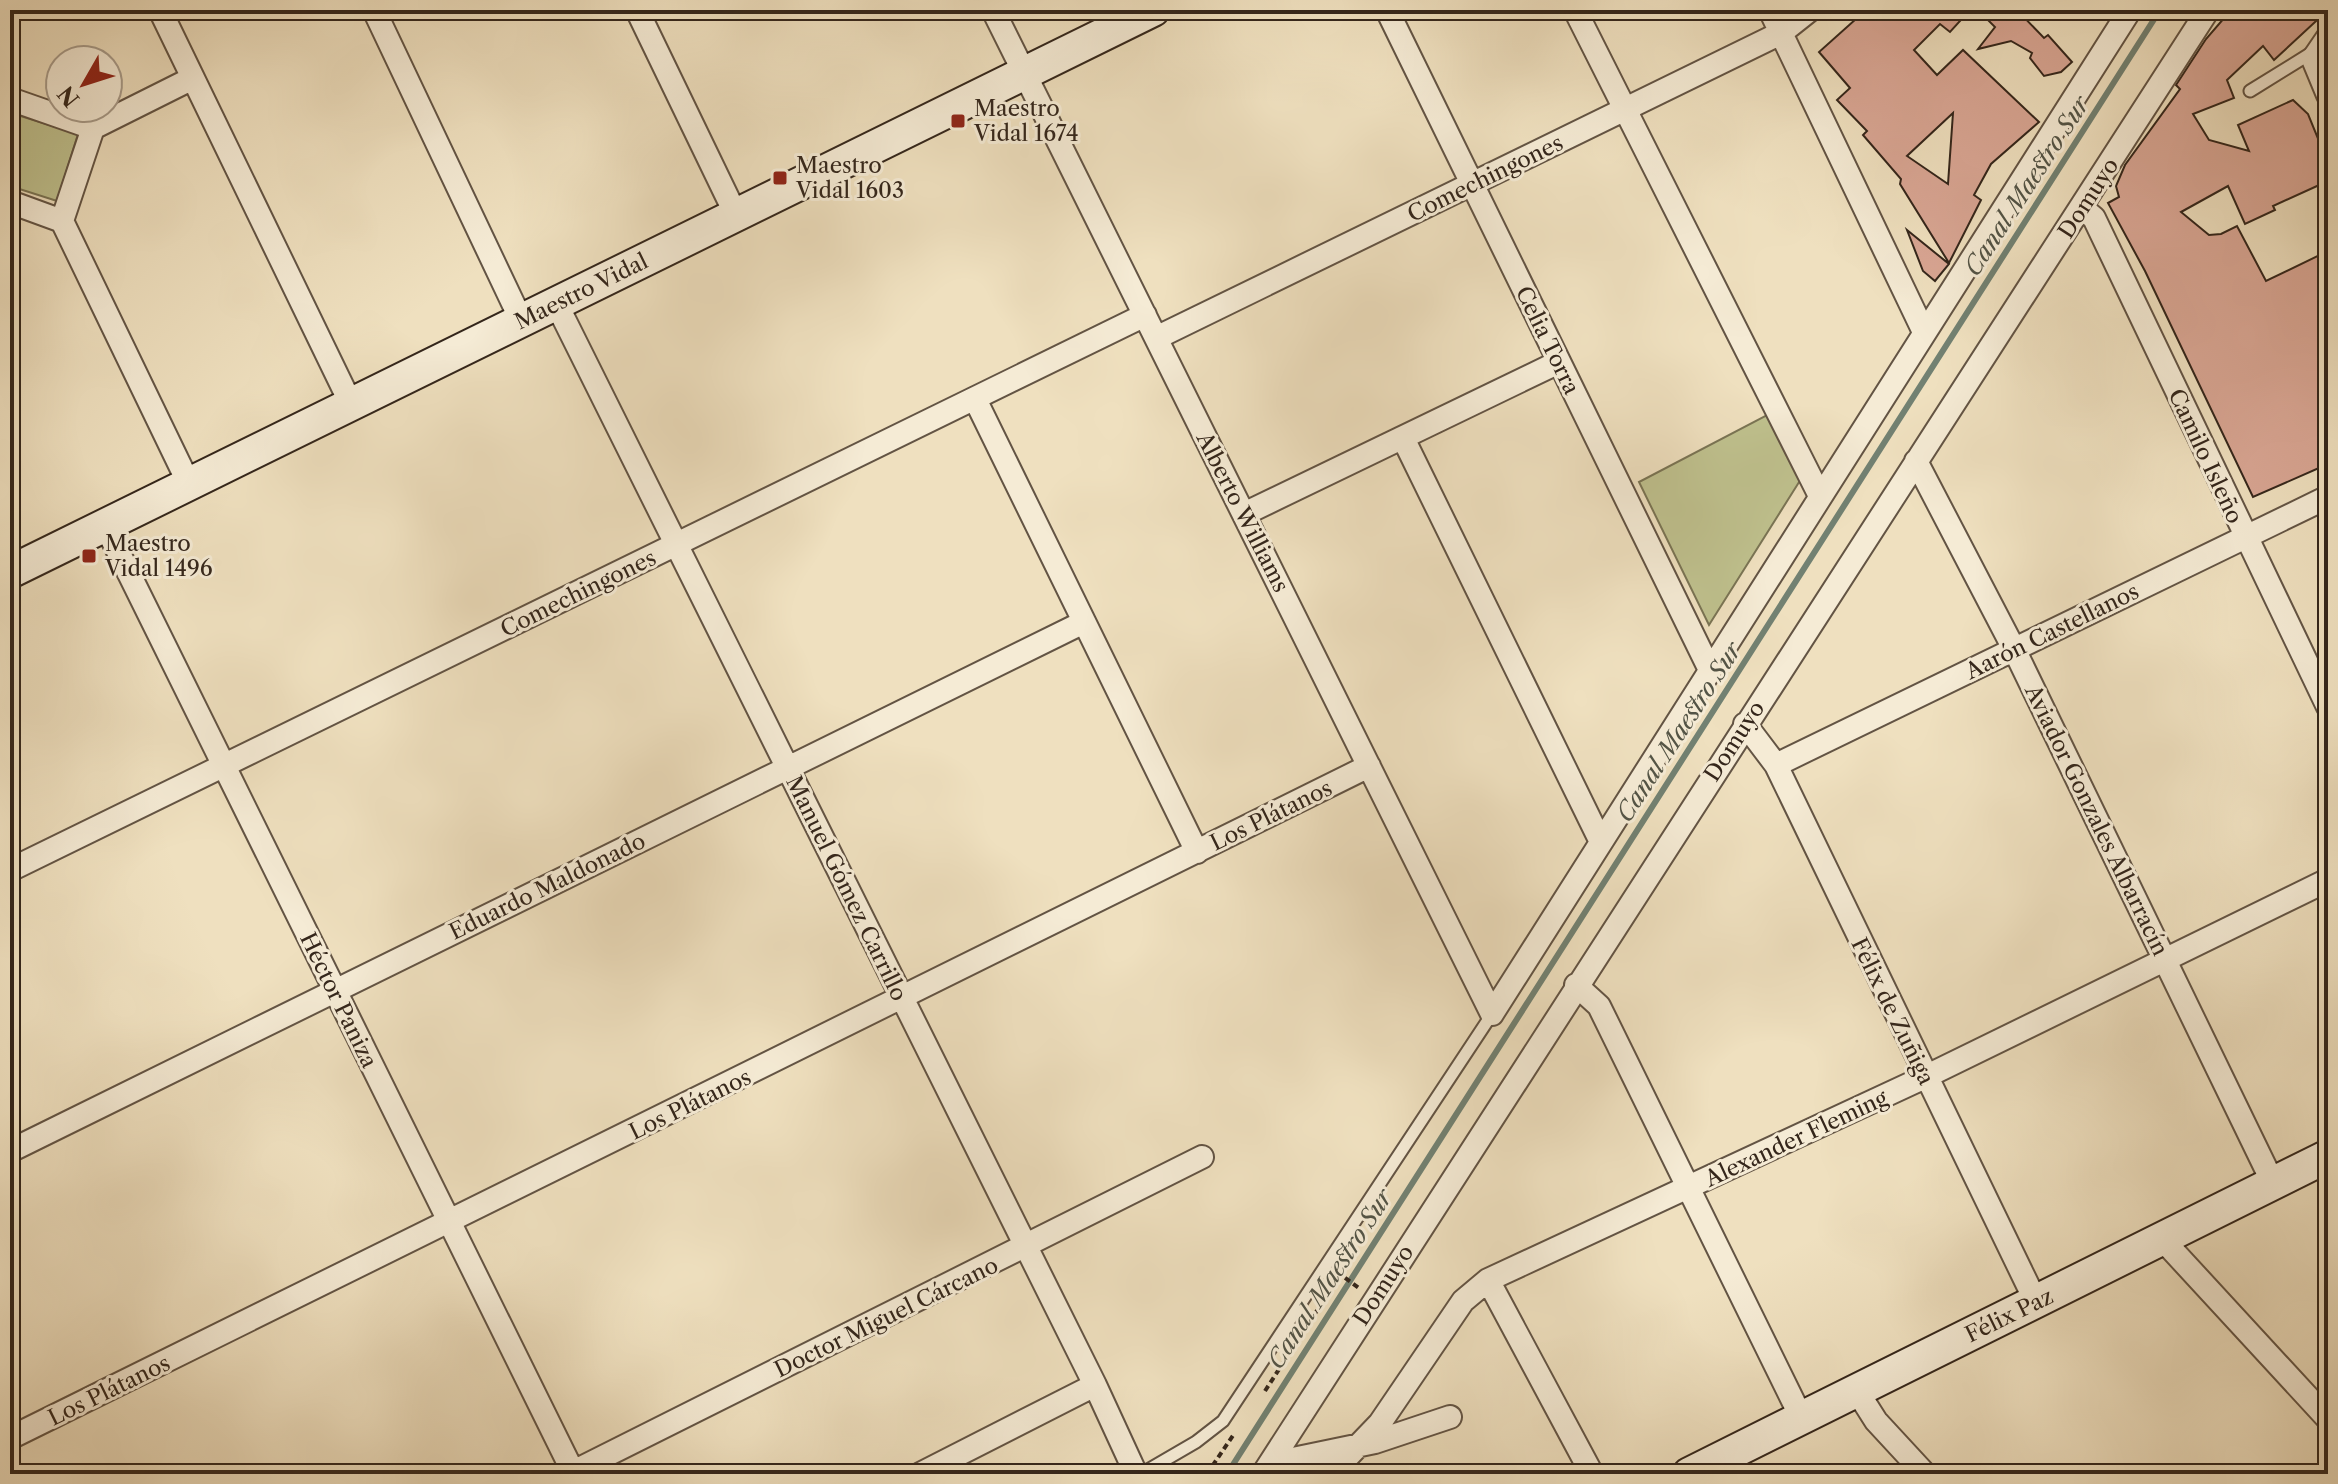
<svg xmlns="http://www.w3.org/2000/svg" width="2338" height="1484" viewBox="0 0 2338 1484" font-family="'Libre Caslon Text',serif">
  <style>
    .green { fill: #bfc18e; stroke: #7a7454; stroke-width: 2 }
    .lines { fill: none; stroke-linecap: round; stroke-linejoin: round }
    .stream { stroke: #728172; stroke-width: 6 }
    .building { fill: #d9a694; stroke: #34261b; stroke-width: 2; fill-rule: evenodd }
    .service-casing { stroke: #635444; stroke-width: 15 }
    .minor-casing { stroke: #635444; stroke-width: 26 }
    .secondary-casing { stroke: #34261b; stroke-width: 36 }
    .path { stroke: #34261b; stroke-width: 4; stroke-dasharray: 6 4; stroke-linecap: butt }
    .service { stroke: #f5ebd5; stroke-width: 11 }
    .minor { stroke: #f5ebd5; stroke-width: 22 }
    .secondary { stroke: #f5ebd5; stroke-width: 32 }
    .poi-dot { fill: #8f2418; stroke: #f5ebd5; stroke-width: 3 }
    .labels { text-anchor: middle; stroke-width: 6; stroke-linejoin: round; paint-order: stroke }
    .poi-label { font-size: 22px; fill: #34261b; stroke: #f5ebd5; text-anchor: start }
    .street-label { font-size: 22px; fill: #34261b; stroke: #f5ebd5 }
    .water-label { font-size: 24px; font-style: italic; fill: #535446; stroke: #f5ebd5 }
  </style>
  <rect width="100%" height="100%" fill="#efe0bf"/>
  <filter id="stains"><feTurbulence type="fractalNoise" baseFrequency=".0025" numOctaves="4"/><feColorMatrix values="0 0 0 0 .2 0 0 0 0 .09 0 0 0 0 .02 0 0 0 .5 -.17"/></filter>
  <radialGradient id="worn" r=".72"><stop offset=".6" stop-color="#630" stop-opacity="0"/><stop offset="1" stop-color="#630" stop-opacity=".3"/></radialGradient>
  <!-- green -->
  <path class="green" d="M11,113L78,134L57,201L10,186Z
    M1769,414L1801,479L1709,625L1639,482Z"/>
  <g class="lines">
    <!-- stream -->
    <path class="stream" d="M1227,1474L2160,10"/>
  </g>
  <!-- building -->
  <path class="building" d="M1866,10H1970L1950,32L1940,24L1914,50L1937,75L1963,50L2039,122L1991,164L1974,195L1981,200L1949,263L1900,184L1901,179L1863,135L1867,131L1837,100L1850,88L1819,52ZM1953,113L1948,184L1907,156Z
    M1978,10H2017L2044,38L2048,35L2072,62L2061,72L2044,76L2030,58L2032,53L2011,41L1978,49L1995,27Z
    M2231,10H2328L2274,60L2263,46L2227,80L2234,98L2193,114L2209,140L2249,151L2238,125L2293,100L2308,114L2328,163V181L2273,206L2275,210L2245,224L2228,186L2181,212L2209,235L2221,234L2237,226L2266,281L2328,251V464L2253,497L2145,271L2108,203L2119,197L2116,186L2125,165L2180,89L2176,85L2206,39Z
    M1907,230L1949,264L1935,281L1923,271Z"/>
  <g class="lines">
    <defs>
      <path id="service" d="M2250,91L2313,52
        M1141,1474L1196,1442L1223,1421L1492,1014"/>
      <path id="minor" d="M160,10L351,404
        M374,10L521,320
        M637,10L736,215
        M993,10L1492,1014
        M1387,10L1710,670
        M1575,10L1820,496
        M1770,10L1923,330
        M2328,37L2313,59L2328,95
        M10,99L93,128L62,221L189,484
        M93,128L193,78
        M10,202L62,221
        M2082,208L2094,218L2328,707
        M556,303L1095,1385L1136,1474
        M1156,338L1781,33L1810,10
        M975,399L1197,852
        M1403,438L1601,842
        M1916,461L2014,649L2273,1183
        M1244,514L1559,362
        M105,525L574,1474
        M1745,724L1776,765L2036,1302
        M1776,765L2328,497
        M10,870L1145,315
        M1576,985L1599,1006L1801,1417
        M1492,1014L2130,10
        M10,1151L1084,622
        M2163,1240L2328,1419
        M1488,1280L1592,1474
        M1857,1391L1876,1421L1925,1474
        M10,1438L1369,766
        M569,1474L1202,1157
        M920,1474L1095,1385
        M1263,1474L2208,10
        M1265,1474L1293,1459L1375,1442L1450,1417
        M1331,1474L1380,1423L1463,1301L1488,1280L1925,1077L2328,880"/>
      <path id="secondary" d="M10,572L1153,10
        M1689,1474L2328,1156"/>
    </defs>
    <!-- service casing -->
    <use href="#service" class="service-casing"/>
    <!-- minor casing -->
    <use href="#minor" class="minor-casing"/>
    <!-- secondary casing -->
    <use href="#secondary" class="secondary-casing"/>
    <!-- path -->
    <path class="path" d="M1337,1272L1359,1288
      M1265,1391L1325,1298
      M1207,1474L1234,1434"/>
    <!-- service -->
    <use href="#service" class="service"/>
    <!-- minor -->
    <use href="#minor" class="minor"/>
    <!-- secondary -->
    <use href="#secondary" class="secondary"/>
  </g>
  <!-- markers -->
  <g class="poi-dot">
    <rect x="950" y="113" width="16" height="16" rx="4"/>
    <rect x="772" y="170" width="16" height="16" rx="4"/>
    <rect x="81" y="548" width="16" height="16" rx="4"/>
  </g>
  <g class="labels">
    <!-- poi labels -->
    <g class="poi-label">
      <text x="974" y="116">Maestro<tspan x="974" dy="25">Vidal 1674</tspan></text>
      <text x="796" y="173">Maestro<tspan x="796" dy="25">Vidal 1603</tspan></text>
      <text x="105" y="551">Maestro<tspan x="105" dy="25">Vidal 1496</tspan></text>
    </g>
    <!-- street labels -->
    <g class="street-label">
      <text transform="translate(1485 178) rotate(-26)" y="8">Comechingones</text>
      <text transform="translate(2088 198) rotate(-57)" y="8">Domuyo</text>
      <text transform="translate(581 291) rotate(-26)" y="8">Maestro Vidal</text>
      <text transform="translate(1548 340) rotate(64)" y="8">Celia Torra</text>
      <text transform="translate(2206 456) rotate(65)" y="8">Camilo Isleño</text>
      <text transform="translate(1243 512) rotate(63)" y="8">Alberto Williams</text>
      <text transform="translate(578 593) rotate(-26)" y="8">Comechingones</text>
      <text transform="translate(2052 631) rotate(-26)" y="8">Aarón Castellanos</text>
      <text transform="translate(1734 741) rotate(-57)" y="8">Domuyo</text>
      <text transform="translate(1271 815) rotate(-26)" y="8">Los Plátanos</text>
      <text transform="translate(2097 820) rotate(64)" y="8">Aviador Gonzales Albarracín</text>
      <text transform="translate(547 886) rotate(-26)" y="8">Eduardo Maldonado</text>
      <text transform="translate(847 888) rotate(64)" y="8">Manuel Gómez Carrillo</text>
      <text transform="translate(339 1000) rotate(64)" y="8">Héctor Paniza</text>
      <text transform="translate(1893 1011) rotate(64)" y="8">Félix de Zuñiga</text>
      <text transform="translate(690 1104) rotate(-26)" y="8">Los Plátanos</text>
      <text transform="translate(1796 1138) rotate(-25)" y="8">Alexander Fleming</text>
      <text transform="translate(1383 1285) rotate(-57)" y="8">Domuyo</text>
      <text transform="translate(2009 1315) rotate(-26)" y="8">Félix Paz</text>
      <text transform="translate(886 1317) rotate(-26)" y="8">Doctor Miguel Cárcano</text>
      <text transform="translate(109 1390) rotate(-26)" y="8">Los Plátanos</text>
    </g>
    <!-- water labels -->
    <g class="water-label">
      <text transform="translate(2027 186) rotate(-57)" y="8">Canal Maestro Sur</text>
      <text transform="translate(1679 732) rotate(-57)" y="8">Canal Maestro Sur</text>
      <text transform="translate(1330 1279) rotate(-57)" y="8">Canal Maestro Sur</text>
    </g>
  </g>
  <!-- margin -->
  <rect width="2338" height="1484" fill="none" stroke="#efe0bf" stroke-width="40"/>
  <rect x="12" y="12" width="2314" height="1460" fill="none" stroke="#34261b" stroke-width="4"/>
  <rect x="20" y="20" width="2298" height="1444" fill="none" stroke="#34261b" stroke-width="2"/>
  <!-- north arrow -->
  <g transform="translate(84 84) rotate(231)"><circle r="38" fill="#f5ebd5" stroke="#a89c8b" stroke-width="2"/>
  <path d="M0-6L14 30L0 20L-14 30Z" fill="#8f2418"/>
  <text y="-12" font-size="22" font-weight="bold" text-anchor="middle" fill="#34261b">N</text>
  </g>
  <rect width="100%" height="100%" filter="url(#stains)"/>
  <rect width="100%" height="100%" fill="url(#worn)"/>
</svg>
